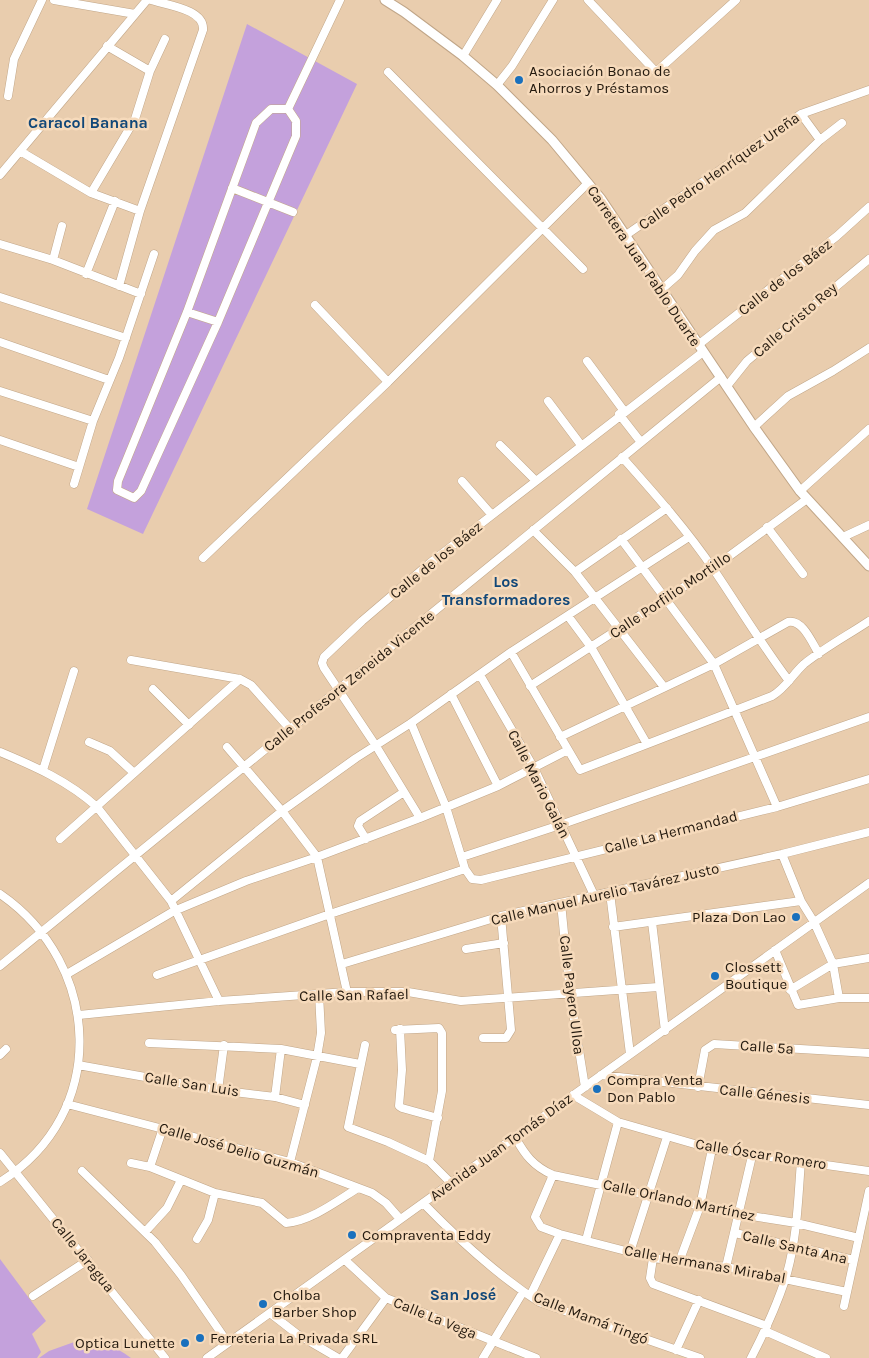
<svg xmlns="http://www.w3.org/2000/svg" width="869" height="1358" viewBox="0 0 869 1358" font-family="Karla,sans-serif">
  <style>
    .green { fill: #c4a1dc }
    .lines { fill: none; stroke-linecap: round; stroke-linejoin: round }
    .minor-casing { stroke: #c1a688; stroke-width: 9 }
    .major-casing { stroke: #c1a688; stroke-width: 11 }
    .minor { stroke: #fff; stroke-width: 8 }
    .major { stroke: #fff; stroke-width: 9 }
    .poi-dot { fill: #1970bd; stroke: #f6dabb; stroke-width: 2 }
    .labels { text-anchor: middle; stroke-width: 5; stroke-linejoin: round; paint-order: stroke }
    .poi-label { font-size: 15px; fill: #23190e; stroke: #f6dabb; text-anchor: start }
    .street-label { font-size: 15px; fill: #23190e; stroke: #f6dabb }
    .neighbourhood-label { font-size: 16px; font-weight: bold; fill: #114778; stroke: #f6dabb }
  </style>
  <rect width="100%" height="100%" fill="#e9cdae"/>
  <!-- green -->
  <path class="green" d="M247,24L357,84L143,534L87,509Z
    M0,1259L46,1321L32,1334L41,1352L37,1358H0Z
    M77,1341C98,1341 114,1345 131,1358H39L49,1351Z"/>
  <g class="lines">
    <defs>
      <path id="minor" d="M54,0L135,14
        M588,0L656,72L736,0
        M463,56L497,0
        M150,71L165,39
        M388,72L583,269
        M497,85L512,66L553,0
        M8,96L14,59L42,0
        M288,109L296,121V136L218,322L141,491L134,498L117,490L118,481L187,312L256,123L271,109H288L340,0
        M801,114L820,140
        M20,151L91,193L140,211
        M0,175L147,0
        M232,188L293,212
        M91,193L135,119L150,71L107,46
        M626,235L801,114L869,90
        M0,244L53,260L141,294
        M53,260L62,226
        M86,274L115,201
        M119,286L140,211L203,30C205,9 166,5 151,0
        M661,290L678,275L695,251L714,230L745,213L820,140L842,123
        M0,297L126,338
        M315,305L388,382
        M187,312L218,322
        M0,342L109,380
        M698,345L837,236L869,207
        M587,361L624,411
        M727,386L747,361L869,259
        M0,391L93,421
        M548,401L581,445
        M619,414L640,441
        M754,427L788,396L833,371L869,348
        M0,440L79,467
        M500,445L536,481
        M622,457C654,493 687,530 714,570C739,607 762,645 789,681
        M462,481L492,515
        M74,484L93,421L119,358L154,254
        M800,491L869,429
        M767,527L803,574
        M533,530L575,572L664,687
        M843,537L869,525
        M621,539L714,664L777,807
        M203,558L388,382L588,183
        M575,572L667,508
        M568,616L591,647L647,744
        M511,652L580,770L772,696C786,688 792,675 804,664C824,648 848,635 869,621
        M131,660L240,679L251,685L290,729
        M480,675L534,768L594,895
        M530,686L713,568L807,499
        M153,689L189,725
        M451,694L498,786
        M411,723L446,807L465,869L472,879L481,880L777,807L869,779
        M560,737L714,664L788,622C803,619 812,643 819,654
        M89,742L110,751L133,772
        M227,747L282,811L317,857L347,992
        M0,752C36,767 68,781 97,807L171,901L219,1001
        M43,770L74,671
        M420,818L376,746L324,668L322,663L324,657L362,621L430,563L703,352
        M60,839L240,679
        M366,839L358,826L360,821L404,792
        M782,854L801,901L814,922L833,964L839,998
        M462,857L560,825L869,717
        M610,893L630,1054
        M0,894C102,964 110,1114 0,1182
        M171,901L282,811L356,758L411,723L511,652L689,537
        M561,903L570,994L585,1087
        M652,922L665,1031
        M613,927L801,901
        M466,949L504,943
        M775,950L798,1005L839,998H869
        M342,964L501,916L782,854L869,832
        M0,966L721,377
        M67,974L174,911L246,881L317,857L420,818L498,786L568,750
        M157,975L330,914L465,869
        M790,990L833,964L869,958
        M79,1015L219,1001L347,992H408L461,1001L658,987
        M400,1029L402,1070L399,1106L402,1108L438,1118
        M395,1030L439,1028L442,1033V1091L429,1161
        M483,1038H506L511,1030L501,916
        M149,1043L281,1049L360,1064
        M365,1045L348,1127L388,1142L429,1161L451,1183
        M0,1055L6,1049
        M78,1065L218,1090L275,1097L305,1105
        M601,1075L869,1105
        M698,1087L705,1050L714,1044L869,1053
        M218,1090L224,1045
        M573,1095L618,1122L712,1149L869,1171
        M275,1097L281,1049
        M67,1104L290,1162L372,1193L386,1203L400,1219
        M515,1137C525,1155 533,1166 553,1175L739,1214L796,1223L859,1238
        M0,1153L165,1358
        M290,1162L317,1057L321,1033L319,994
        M131,1163L150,1167L215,1193L262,1203L286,1223C311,1221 337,1201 358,1188
        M150,1167L163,1128
        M82,1171L155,1242L181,1275L228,1343
        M553,1175L535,1217L541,1227L560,1234L653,1258L726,1267L847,1292
        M423,1203C458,1239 497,1275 539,1302L700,1358
        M145,1232L167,1208L181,1180
        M735,1233L854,1260
        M197,1239L208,1220L215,1193
        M586,1240L618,1122
        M630,1252L667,1137
        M653,1258L650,1278L653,1284L767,1326
        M345,1260L386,1298L536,1358
        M679,1262L700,1206L712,1149
        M726,1267L752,1156
        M33,1296L88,1260
        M530,1296L560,1234
        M844,1306L869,1191
        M270,1313L297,1334L338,1358
        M765,1331L826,1358
        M676,1350L699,1300
        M207,1358L869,883
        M342,1358L386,1298
        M483,1358L523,1292
        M751,1358C764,1333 776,1307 785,1280C797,1242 798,1200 801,1161"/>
      <path id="major" d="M385,0L404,12L463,56L497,85L552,140L601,199L754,427L800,491L869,566"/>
    </defs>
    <!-- minor casing -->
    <use href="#minor" class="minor-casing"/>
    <!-- major casing -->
    <use href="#major" class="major-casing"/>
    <!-- minor -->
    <use href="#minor" class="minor"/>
    <!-- major -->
    <use href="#major" class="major"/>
  </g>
  <!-- markers -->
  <g class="poi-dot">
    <circle cx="519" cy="80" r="5"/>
    <circle cx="796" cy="917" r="5"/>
    <circle cx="715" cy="976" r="5"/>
    <circle cx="597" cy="1089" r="5"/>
    <circle cx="352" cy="1235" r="5"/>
    <circle cx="263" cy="1304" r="5"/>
    <circle cx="200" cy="1338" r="5"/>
    <circle cx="185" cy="1343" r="5"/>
  </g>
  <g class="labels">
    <!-- poi labels -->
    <g class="poi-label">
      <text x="529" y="76">Asociación Bonao de<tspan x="529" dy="17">Ahorros y Préstamos</tspan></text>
      <text x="786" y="922" text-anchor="end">Plaza Don Lao</text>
      <text x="725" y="972">Clossett<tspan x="725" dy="17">Boutique</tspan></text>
      <text x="607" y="1085">Compra Venta<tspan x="607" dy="17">Don Pablo</tspan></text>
      <text x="362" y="1240">Compraventa Eddy</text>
      <text x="273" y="1300">Cholba<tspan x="273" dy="17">Barber Shop</tspan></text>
      <text x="210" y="1343">Ferreteria La Privada SRL</text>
      <text x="175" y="1348" text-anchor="end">Optica Lunette</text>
    </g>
    <!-- street labels -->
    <g class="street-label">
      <text transform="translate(719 171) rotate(-35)" y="5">Calle Pedro Henríquez Ureña</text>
      <text transform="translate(644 266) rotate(56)" y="5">Carretera Juan Pablo Duarte</text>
      <text transform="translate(785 277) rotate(-38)" y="5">Calle de los Báez</text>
      <text transform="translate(795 320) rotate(-41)" y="5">Calle Cristo Rey</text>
      <text transform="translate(436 560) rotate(-39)" y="5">Calle de los Báez</text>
      <text transform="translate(670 595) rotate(-34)" y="5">Calle Porfilio Mortillo</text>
      <text transform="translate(349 681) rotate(-39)" y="5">Calle Profesora Zeneida Vicente</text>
      <text transform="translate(539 784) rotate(63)" y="5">Calle Mario Galán</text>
      <text transform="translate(671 832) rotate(-14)" y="5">Calle La Hermandad</text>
      <text transform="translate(605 894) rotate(-13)" y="5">Calle Manuel Aurelio Tavárez Justo</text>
      <text transform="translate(354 995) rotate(-1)" y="5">Calle San Rafael</text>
      <text transform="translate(572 995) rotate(83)" y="5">Calle Payero Ulloa</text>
      <text transform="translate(767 1047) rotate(4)" y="5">Calle 5ª</text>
      <text transform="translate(192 1084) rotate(9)" y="5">Calle San Luis</text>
      <text transform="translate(765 1094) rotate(6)" y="5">Calle Génesis</text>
      <text transform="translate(501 1147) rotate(-36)" y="5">Avenida Juan Tomás Díaz</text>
      <text transform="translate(239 1150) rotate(16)" y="5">Calle José Delio Guzmán</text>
      <text transform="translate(761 1154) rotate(9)" y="5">Calle Óscar Romero</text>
      <text transform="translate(679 1200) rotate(12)" y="5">Calle Orlando Martínez</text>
      <text transform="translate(795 1247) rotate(13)" y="5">Calle Santa Ana</text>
      <text transform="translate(83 1255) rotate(51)" y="5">Calle Jaragua</text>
      <text transform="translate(705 1264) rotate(10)" y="5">Calle Hermanas Mirabal</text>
      <text transform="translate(435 1318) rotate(22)" y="5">Calle La Vega</text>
      <text transform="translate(591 1318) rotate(21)" y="5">Calle Mamá Tingó</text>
    </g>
    <!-- neighbourhood labels -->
    <g class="neighbourhood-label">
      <text x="88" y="128">Caracol Banana</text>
      <text x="506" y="587">Los<tspan x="506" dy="18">Transformadores</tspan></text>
      <text x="463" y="1300">San José</text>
    </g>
  </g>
</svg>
